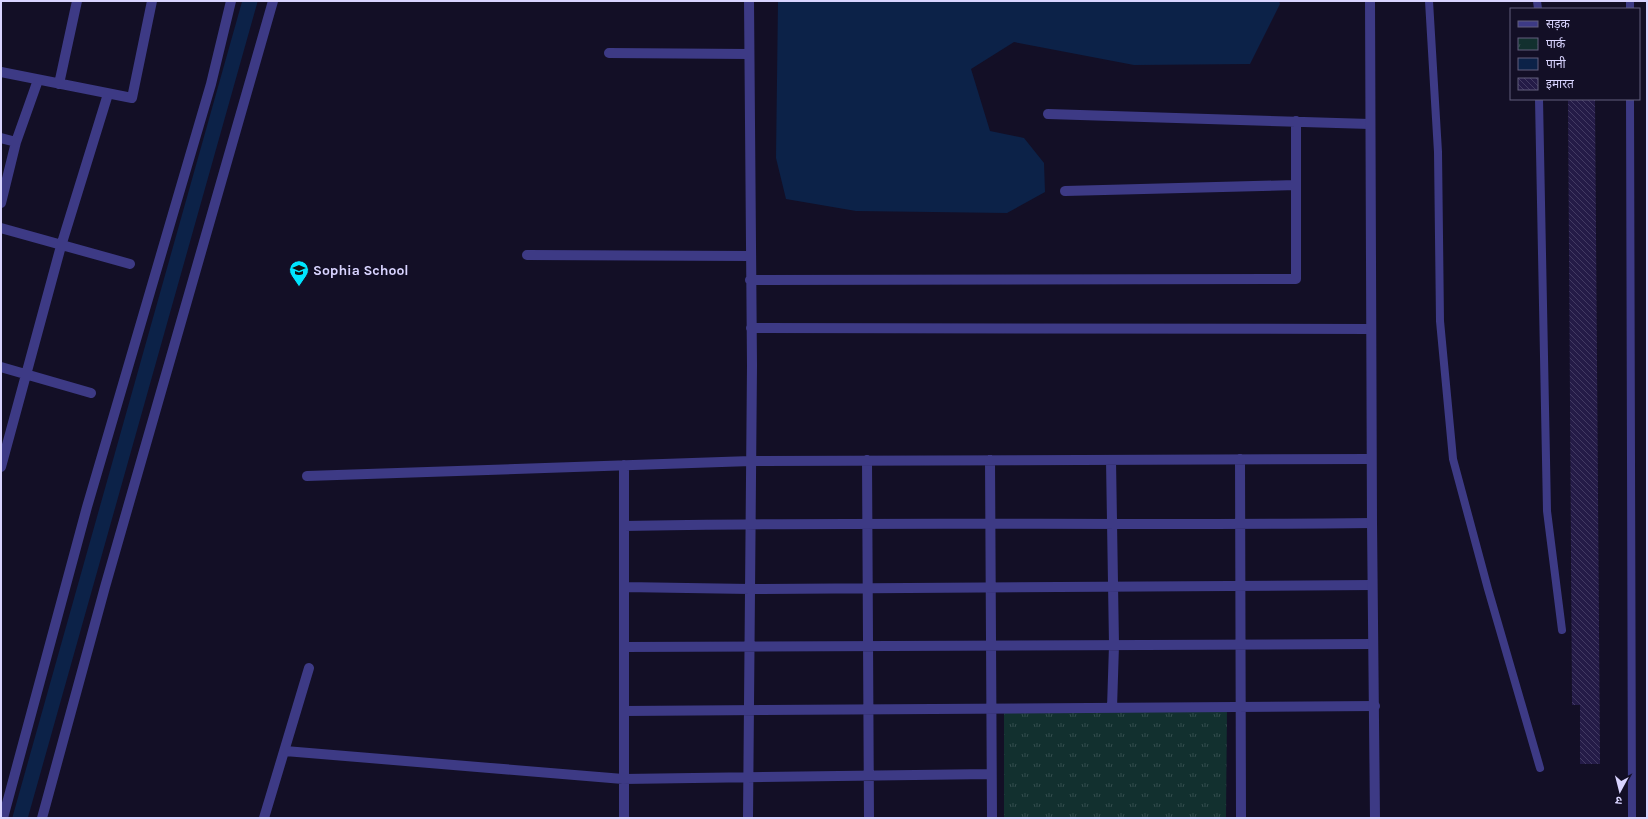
<svg xmlns="http://www.w3.org/2000/svg" width="1648" height="819" viewBox="0 0 1648 819" font-family="Karla,'Noto Sans Devanagari',sans-serif">
  <style>
    .park { fill: url(#park-tufts) }
    .water { fill: #0c2248 }
    .lines { fill: none; stroke-linecap: round; stroke-linejoin: round }
    .canal { stroke: #0c2248; stroke-width: 15 }
    .building { fill: url(#building-back-hatch) }
    .service { stroke: #3d3a85; stroke-width: 8 }
    .minor { stroke: #3d3a85; stroke-width: 10 }
    .tertiary { stroke: #3d3a85; stroke-width: 10 }
    .labels { text-anchor: middle; stroke-width: 3.5; stroke-linejoin: round; paint-order: stroke }
    .poi-label { font-size: 14px; font-weight: bold; fill: #d9d4ff; stroke: #130f26; text-anchor: start }
  </style>
  <defs>
    <pattern id="park-tufts" width="24" height="20" patternUnits="userSpaceOnUse"><rect width="24" height="20" fill="#12302f"/><path d="M3 7l-1-3M5 7V3M7 7l1-3M15 17l-1-3M17 17v-4M19 17l1-3" fill="none" stroke="#344d4e"/></pattern>
    <pattern id="building-back-hatch" width="6" height="6" patternUnits="userSpaceOnUse"><rect width="6" height="6" fill="#241b47"/><path d="M-1 5l2 2M0 0l6 6M5-1l2 2" fill="none" stroke="#433b63"/></pattern>
  </defs>
  <rect width="100%" height="100%" fill="#130f26"/>
  <!-- park -->
  <path class="park" d="M1004,705H1227L1226,818H1004Z"/>
  <!-- water -->
  <path class="water" d="M778,1H1279L1280,4L1250,64L1134,65L1014,42L971,69L990,131L1024,138L1044,163L1045,192L1007,213L856,211L786,199L776,158Z"/>
  <g class="lines">
    <!-- canal -->
    <path class="canal" d="M20,818L250,1"/>
  </g>
  <!-- building -->
  <path class="building" d="M1568,99H1595L1600,764H1580V705H1572Z"/>
  <g class="lines">
    <!-- service -->
    <path class="service" d="M1429,1L1438,152L1440,321L1453,459L1488,589L1540,768
      M1537,1L1538,9
      M1630,1V9
      M1539,99L1547,511L1562,630
      M1630,99L1632,818"/>
    <!-- minor -->
    <path class="minor" d="M609,53L749,54
      M1,72L132,98L152,1
      M59,84L77,1
      M1048,114L1370,124
      M1,138L16,142
      M1065,191L1296,185
      M1,203L16,142L38,80
      M1,228L130,264
      M527,255L751,256
      M750,280L1296,279V121
      M751,328L1371,329
      M1,367L91,393
      M1240,459L1241,818
      M867,460L869,818
      M990,460L992,818
      M1111,460L1114,645L1112,708
      M624,465V818
      M1,467L61,246L108,94
      M307,476L751,461L1371,459
      M624,526C873,521 1122,526 1372,523
      M624,587L750,589L1372,585
      M624,647L1373,644
      M624,711L1375,706
      M285,751L623,779L991,774
      M3,818L87,507L211,84L231,1
      M264,818L309,668
      M748,818L752,365L749,1"/>
    <!-- tertiary -->
    <path class="tertiary" d="M1370,1L1372,523L1375,818
      M42,818L105,587L273,1"/>
  </g>
  <!-- icons -->
  <defs>
    <symbol id="school-pin" viewBox="-11 -11 22 30"><path d="M0 17L-7.5 6A9.5 9.5 0 1 1 7.5 6Z" fill="#00e5ff" stroke="#130f26"/><path d="M0-5L7-2L0 1L-7-2ZM-4 1L0 2.5L4 1V4Q0 6-4 4Z" fill="#111"/></symbol>
  </defs>
  <g fill-rule="evenodd">
    <use href="#school-pin" x="288" y="259" width="22" height="30"/>
  </g>
  <g class="labels">
    <!-- poi labels -->
    <g class="poi-label">
      <text x="313" y="275">Sophia School</text>
    </g>
  </g>
  <!-- border -->
  <rect width="1648" height="819" fill="none" stroke="#d9d4ff" stroke-width="4"/>
  <!-- legend -->
  <rect x="1510" y="8" width="130" height="92" fill="#130f26" stroke="#625e7d"/>
  <rect x="1518" y="21" width="20" height="6" fill="#3d3a85" stroke="#625e7d"/>
  <text x="1546" y="28" font-size="12" fill="#d9d4ff">सड़क</text>
  <rect x="1518" y="38" width="20" height="12" fill="url(#park-tufts)" stroke="#625e7d"/>
  <text x="1546" y="48" font-size="12" fill="#d9d4ff">पार्क</text>
  <rect x="1518" y="58" width="20" height="12" fill="#0c2248" stroke="#625e7d"/>
  <text x="1546" y="68" font-size="12" fill="#d9d4ff">पानी</text>
  <rect x="1518" y="78" width="20" height="12" fill="url(#building-back-hatch)" stroke="#625e7d"/>
  <text x="1546" y="88" font-size="12" fill="#d9d4ff">इमारत</text>
  <!-- north arrow -->
  <g transform="translate(1620 791) rotate(187)" stroke="#130f26" stroke-width="3" paint-order="stroke">
  <path d="M0-3L7 15L0 10L-7 15Z" fill="#d9d4ff"/>
  <text y="-6" font-size="11" font-weight="bold" text-anchor="middle" fill="#d9d4ff">उ</text>
  </g>
</svg>
